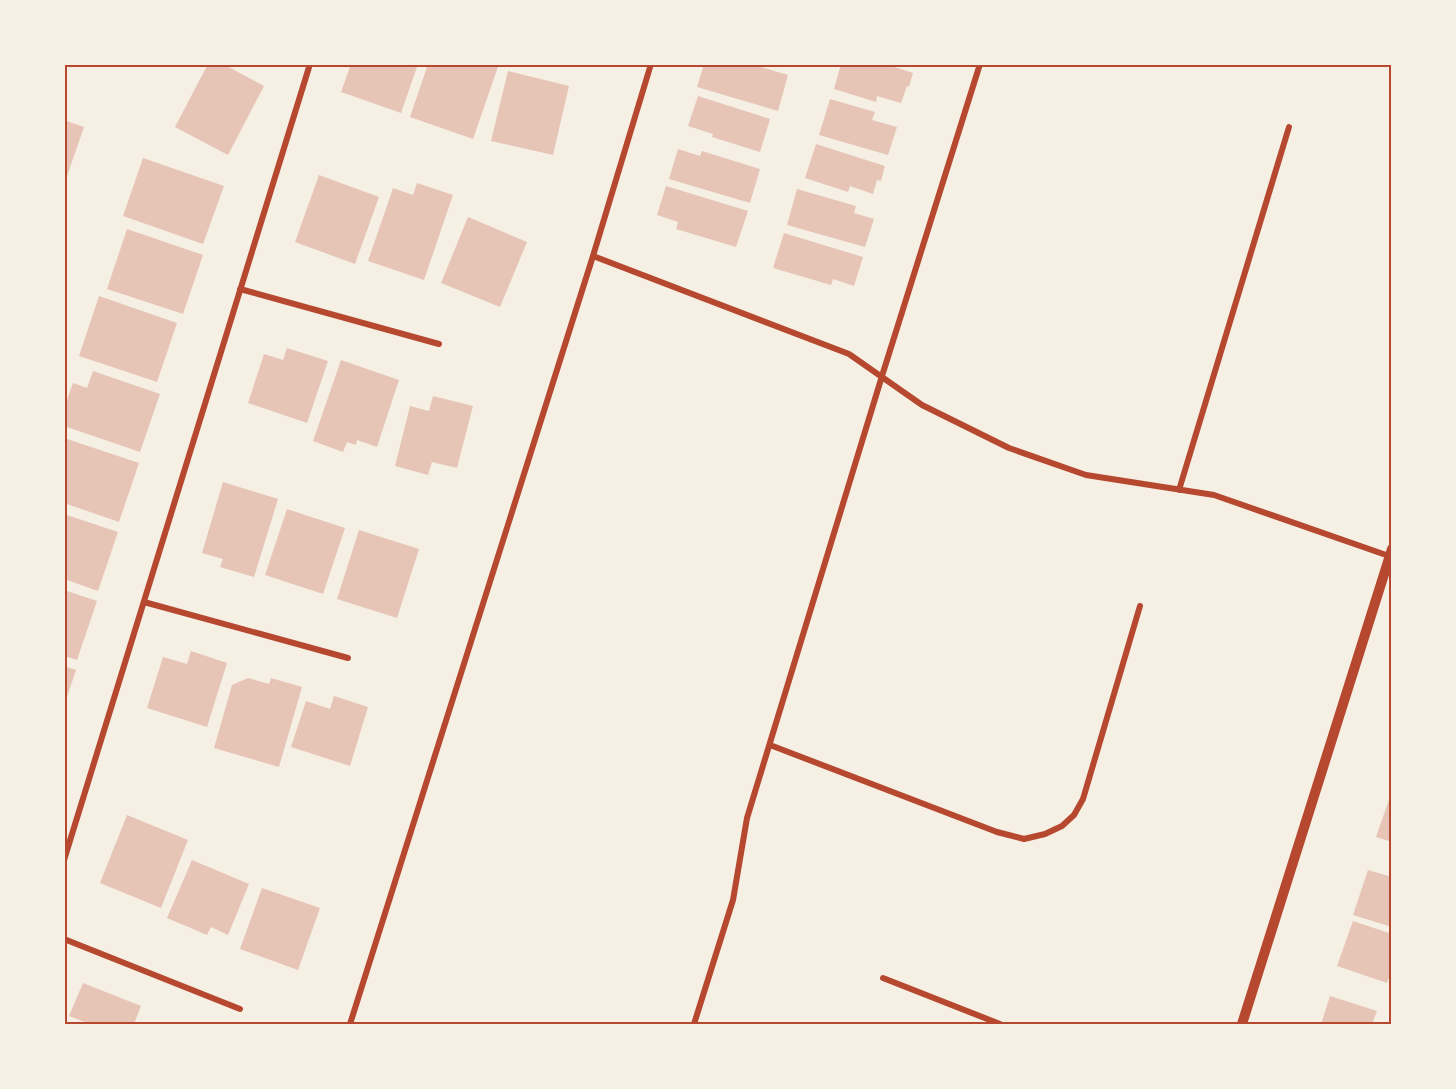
<svg xmlns="http://www.w3.org/2000/svg" width="1456" height="1089" viewBox="0 0 1456 1089" font-family="Mulish,sans-serif">
  <style>
    .building { fill: #e6c5b7 }
    .lines { fill: none; stroke-linecap: round; stroke-linejoin: round }
    .minor { stroke: #b5482f; stroke-width: 6 }
    .tertiary { stroke: #b5482f; stroke-width: 10 }
    .neatline { fill: none; stroke: #b5482f; stroke-width: 2 }
  </style>
  <rect width="100%" height="100%" fill="#f6efe4"/>
  <!-- building -->
  <path class="building" d="M208,64H223L264,86L228,155L175,127Z
    M351,64H418L401,113L341,92Z
    M428,64H460L465,66L466,64H499L473,139L410,117Z
    M704,64H751L788,75L778,111L697,87Z
    M841,64H885L913,73L909,87L907,86L901,103L877,96L876,102L834,89Z
    M508,71L569,86L553,155L491,141Z
    M698,96L770,119L760,152L712,137L713,134L688,126Z
    M830,99L875,112L872,120L897,127L888,155L819,135Z
    M64,120L84,127L65,182H64Z
    M816,144L885,166L881,181L877,180L873,194L850,186L848,192L805,178Z
    M678,149L700,156L702,151L760,169L750,203L669,179Z
    M143,158L224,186L203,244L123,216Z
    M319,175L379,197L355,264L295,242Z
    M417,183L453,195L424,280L368,261L393,188L413,195Z
    M666,186L748,211L736,247L676,229L678,222L657,215Z
    M797,189L856,206L854,213L874,219L865,247L787,225Z
    M468,217L527,242L500,307L441,283Z
    M127,229L203,255L183,314L107,289Z
    M784,233L863,257L854,286L833,279L831,285L773,268Z
    M99,296L177,323L157,382L79,356Z
    M287,348L328,361L307,423L248,403L264,354L283,360Z
    M341,360L399,380L377,447L357,440L356,445L347,442L343,452L313,441Z
    M93,371L160,394L140,452L64,426V408L73,383L87,388Z
    M433,396L473,406L457,468L432,462L428,475L395,466L410,406L429,411Z
    M64,438L139,463L119,522L64,503Z
    M223,482L278,499L254,577L220,567L223,559L202,553Z
    M287,509L345,528L323,594L265,575Z
    M64,514L118,532L98,591L64,579Z
    M359,530L419,549L397,618L337,599Z
    M64,590L97,601L77,660L64,656Z
    M191,651L227,663L207,727L147,708L163,657L187,664Z
    M64,666L76,670L65,703H64Z
    M248,678L269,684L271,678L302,687L279,767L214,748L232,685Z
    M334,696L368,707L350,766L291,747L306,701L330,709Z
    M1391,794H1392V842L1376,837Z
    M127,815L188,840L161,908L100,883Z
    M192,860L249,884L228,935L211,927L207,935L167,918Z
    M1368,870L1392,877V927L1353,915Z
    M262,888L320,908L298,970L240,949Z
    M1353,921L1392,934V969L1387,983L1337,966Z
    M83,983L141,1006L134,1024H90L69,1016Z
    M1330,996L1377,1011L1372,1024H1321Z"/>
  <g class="lines">
    <!-- minor -->
    <path class="minor" d="M593,256L849,354L922,405L1009,448L1086,475L1214,495L1389,556
      M240,289L439,344
      M1179,490L1289,127
      M144,602L348,658
      M770,745L997,832L1024,839L1045,834L1062,826L1074,815L1083,799L1140,606
      M64,860L310,64
      M64,939L240,1009
      M883,978L1000,1024
      M350,1024L593,256L651,64
      M694,1024L733,900L747,818L882,376L980,64"/>
    <!-- tertiary -->
    <path class="tertiary" d="M1242,1024L1392,549"/>
  </g>
  <!-- border -->
  <rect width="1456" height="1089" fill="none" stroke="#f6efe4" stroke-width="132"/>
  <rect x="66" y="66" width="1324" height="957" class="neatline"/>
</svg>
